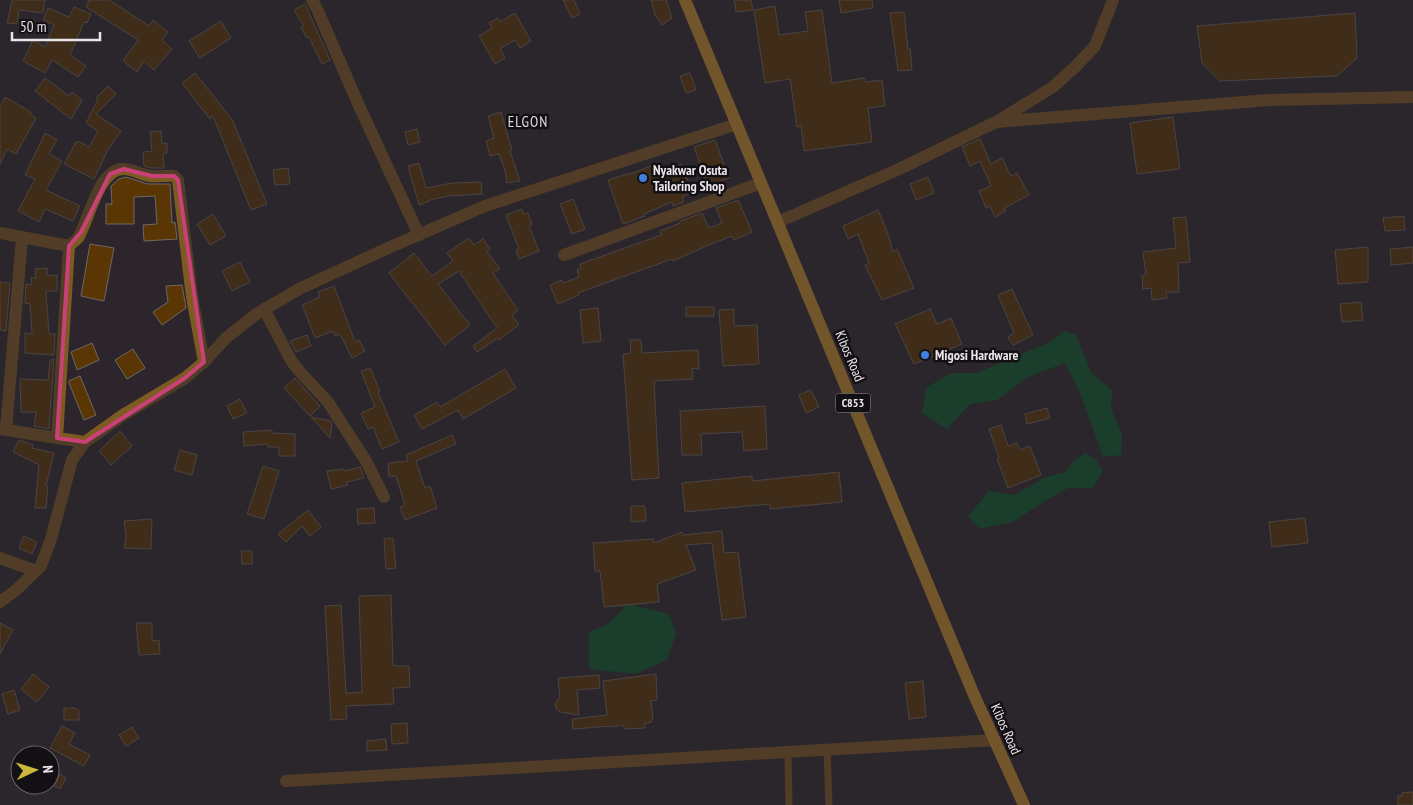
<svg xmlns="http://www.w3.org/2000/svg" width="1413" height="805" viewBox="0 0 1413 805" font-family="'PT Sans Narrow',sans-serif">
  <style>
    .green { fill: #055c2b }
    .building { fill: #593603; stroke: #6f6861 }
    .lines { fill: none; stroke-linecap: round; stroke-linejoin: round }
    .service { stroke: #7e5a23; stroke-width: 7 }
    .minor { stroke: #7e5a23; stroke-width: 12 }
    .primary { stroke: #ca8e2e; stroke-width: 12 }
    .marked { fill: none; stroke: #ca4178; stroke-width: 4; stroke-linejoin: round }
    .shop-dot { fill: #3f7fe0; stroke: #131013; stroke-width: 2 }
    .labels { text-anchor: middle; stroke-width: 5; stroke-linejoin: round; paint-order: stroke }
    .shield { fill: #131013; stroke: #aaa5aa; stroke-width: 1 }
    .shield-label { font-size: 12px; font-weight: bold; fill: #eae5ea }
    .poi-label { font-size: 14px; font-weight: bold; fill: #eae5ea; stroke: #131013; text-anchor: start }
    .street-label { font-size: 14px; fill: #eae5ea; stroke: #131013 }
    .neighbourhood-label { font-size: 15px; letter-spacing: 1px; fill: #e1d8e1; stroke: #131013 }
  </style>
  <rect width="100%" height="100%" fill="#2c262c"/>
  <!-- green -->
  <path class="green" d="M1064,331L1076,335L1092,374L1112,390L1111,409L1122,434L1121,455L1103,457L1081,395L1065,363L1027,377L997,400L970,404L947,429L922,413L927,387L952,373H977L1050,342Z
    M1085,453L1096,460L1103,471L1093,488H1068L1048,499L1013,522L980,529L968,517L989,491L1014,495L1046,477L1066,472L1072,462Z
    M628,604L669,614L676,633L667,660L636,674L589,669V632L608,624Z"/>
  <!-- building -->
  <path class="building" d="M12,0H45L43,13L19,10L17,24L7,23Z
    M89,0H109L149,26L153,20L168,32L162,40L172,49L154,70L144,61L137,72L123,61L138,40L86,7Z
    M563,0H574L580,14L572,18Z
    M651,0H666L672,18L662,25L655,15Z
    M734,0H751L753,10L736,12Z
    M839,0H872L873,8L841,13Z
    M305,4L330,60L322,64L309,37L307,38L301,28L304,26L294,10Z
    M775,6L779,35L808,31L805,12L822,10L832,83L864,78L865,82L882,80L885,106L868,108L872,142L804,151L801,126L797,127L790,79L765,83L754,10Z
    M74,7L91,14L87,23L84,22L70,55L86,66L78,77L52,60L45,73L23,61L33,40L45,47L54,25L43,20L48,8L69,17Z
    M904,12L908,49L910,48L912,70L898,71L890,13Z
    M515,13L531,41L520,48L515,40L500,49L505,58L495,64L479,36L492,28L489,23L498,18L500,22Z
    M1355,13L1357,58L1337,76L1220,81L1202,63L1197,26Z
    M221,21L231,38L200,58L189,41Z
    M195,73L232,119L267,204L251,210L213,116L210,119L182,83Z
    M690,73L696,90L686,93L680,76Z
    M45,78L69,96L72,92L82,100L71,119L35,91Z
    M108,86L116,94L96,114L121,131L108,150L94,179L64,164L76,142H80L89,147L98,131L86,123L98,99L96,98Z
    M5,97L31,112L30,114L36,118L16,154L7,149L0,164V106Z
    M501,112L512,150L510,151L520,181L507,183L505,170L499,154L490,156L486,141L494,138L488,116Z
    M1173,117L1180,169L1137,174L1130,123Z
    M417,129L420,142L408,145L405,132Z
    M161,131L162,144L167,143V153L163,154L164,168H151L144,166L143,152L152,151L150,132Z
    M45,133L57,140L49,154L62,161L46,190L80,206L73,221L45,209L39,222L18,211L35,179L25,175Z
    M980,139L991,164L1002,158L1011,176L1017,173L1029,195L1004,208L1006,211L995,217L990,206L986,208L979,191L991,186L980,161L970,166L962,147Z
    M715,140L729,178L708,186L694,147Z
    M419,163L426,188L452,183L481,182L482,194L448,196L430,200V201L419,205L408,166Z
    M658,163L662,172L681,164L693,192L682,197L684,202L673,206L672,202L644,214L645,216L623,224L608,180L630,173L631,174Z
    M288,168L290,184L275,185L273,170Z
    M126,177L148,184H170L172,223L175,222L177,239L144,241L143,225L157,224L155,196L134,197V224H106V204H112L111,186L119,179Z
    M928,177L934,193L916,200L910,184Z
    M573,199L585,229L572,234L560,204Z
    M738,200L752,232L734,240L732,236L711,244L673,261L672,259L578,293L579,295L558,304L550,285L562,280L563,283L579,277L577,270L581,269L580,264L661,235L660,231L680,223V221L702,213L709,228L722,223L716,208Z
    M522,209L524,214L528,213L532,225L529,226L539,251L519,259L516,250L519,249L506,215Z
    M878,210L887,231L893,252L897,249L914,288L882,300L865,265L869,263L858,234L848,239L843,226Z
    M213,214L226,236L210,245L197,224Z
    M1404,216L1405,230L1385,231L1383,218Z
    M1186,217L1190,262L1178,263L1179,292H1166L1167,298L1152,300L1151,288L1143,289L1142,276L1146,275L1143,252L1176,248L1173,218Z
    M469,238L474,245L483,239L490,249L487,251L500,269L493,273L518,310L512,315L519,325L499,340L498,338L477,352L473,346L497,328L459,271L438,284L470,325L445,345L389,273L414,253L432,276L453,261L447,253Z
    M90,244L114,248L104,301L81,296Z
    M1368,247V282L1338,284L1335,250Z
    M1413,247V263L1391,265L1390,249Z
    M240,262L250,282L232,291L222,271Z
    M47,268V276L57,275V291H46L49,334H55L54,355L25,353V333L32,334L30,304L25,303L26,284L32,285L31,278H36L35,269Z
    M0,282L10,283L6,331L0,330Z
    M182,285L186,308L162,325L153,312L168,302L166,286Z
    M334,286L355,342L359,340L365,351L352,358L340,334L335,336L333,331L315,338L302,305L320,297L318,292Z
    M1012,289L1033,335L1013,345L1008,337L1014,333L998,295Z
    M1361,302L1363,320L1342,322L1340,304Z
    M686,307H714V316H686Z
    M598,308L601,341L583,343L580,310Z
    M734,309V326L757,325L759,364L723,366L719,310Z
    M930,309L937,324L951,318L962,344L914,364L895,324Z
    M307,335L311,346L296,352L290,341Z
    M630,340H641L642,353L698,350L699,369L692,368L693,379L654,381L659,478L632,480L623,354L631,353Z
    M92,343L99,360L77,370L71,352Z
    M133,349L145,368L127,379L115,360Z
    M54,359L49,429L34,426L36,412H21L20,379L48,380L50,361Z
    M370,368L380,391L378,392L399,442L382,449L373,427L368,429L361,413L375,407L361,371Z
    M505,369L516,388L463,419L458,410L422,429L414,415L437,402L440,407Z
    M80,376L96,415L84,420L69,383V381Z
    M295,378L320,406L310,416L284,388Z
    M811,390L819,407L806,413L799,395Z
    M240,399L247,413L233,419L227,406Z
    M765,406L767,449L744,451L742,432L701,434L702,455H682L680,411Z
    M1047,408L1050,418L1027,424L1025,414Z
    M311,417L331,421L332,423L330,438Z
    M1001,425L1008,446L1017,443L1020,450L1030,446L1041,475L1008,488L997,459L999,458L989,429Z
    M272,430V433L295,434V456H279V447H268V444L244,446L243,432Z
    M120,431L132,446L111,465L99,451Z
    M452,435L456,444L416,461L425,488L430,486L437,508L405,520L400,507L405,505L396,476L389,477L388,463L408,461L406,455Z
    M19,440L33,445L32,448L54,453L46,486H48L46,508H35L39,465L13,452Z
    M180,450L197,455L192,475L174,470Z
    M263,466L279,471L264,519L247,514Z
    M360,467L364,478L347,482L348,485L331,489L327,471L344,469L345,471Z
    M839,472L842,502L770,509V504L685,512L682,483L752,476V481Z
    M631,506H645L646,521L631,522Z
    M374,508L375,523L358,524L357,509Z
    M308,510L321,527L310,536L302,526L286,542L278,534Z
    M1305,518L1308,543L1272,547L1269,522Z
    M152,519L151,549L124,548L126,537L124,521Z
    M722,531L724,553L738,552L746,617L722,620L712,543L686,545L696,570L657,584L659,602L604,607L600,571H595L593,543L653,539L654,543L682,532L683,535Z
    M24,536L37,542L32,554L19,548Z
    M393,538L396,568L386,569L384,539Z
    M241,551H252V564H242Z
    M391,595L393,666H409L410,687L393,688L394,704L346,706L347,719L331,720L325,606L341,605L346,693L362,692L359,596Z
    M0,623L13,630L0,654Z
    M136,623H152V641L159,640L160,654L139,655Z
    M33,674L49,687L37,702L21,689Z
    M656,674L657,700L651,701L653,717L651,722L644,724L645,728L624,729V725L612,727L611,726L573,729L572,719L607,715L603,681Z
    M599,675L600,688L577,690L579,715L560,712L557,710L555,704L560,697L558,678Z
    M923,681L926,717L909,719L905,683Z
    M14,690L20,710L8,714L2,694Z
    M64,708H75L79,711V720H64Z
    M407,723L408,743L392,744L391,724Z
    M62,726L75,733L69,744L90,755L84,766L50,748Z
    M132,727L139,738L126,746L119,735Z
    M386,739L387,750L367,751V741Z
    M54,771L66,778L60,789L50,783V777Z
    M1413,792V805H1398V796H1402V793Z"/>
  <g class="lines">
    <!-- service -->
    <path class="service" d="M827,750L829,805
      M788,752L789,805"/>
    <!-- minor -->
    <path class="minor" d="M312,0L317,9L360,108L419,235
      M996,122L1269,100L1413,97
      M778,222L897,170L996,122L1053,87L1076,66L1095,46L1113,0
      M0,233L69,246
      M564,255L761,183
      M264,309L292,362L301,373L328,402L366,461L384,497
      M0,429L57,438
      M6,430L22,238
      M85,442L57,438L69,246C72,243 75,241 78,238C89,221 98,168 124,169C132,169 142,175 150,176C158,177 166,175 174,176L178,180L192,297L204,362
      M0,558L36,571
      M0,602L15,591L41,566L51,539L72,460L85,442L123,415L185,378L204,362L226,338L255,315L299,289L388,248L485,206L737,124
      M286,781L995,740"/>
    <!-- primary -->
    <path class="primary" d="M685,0L974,695L1024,805"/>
  </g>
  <!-- marked area -->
  <path d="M0 0H1413V805H0ZM124,169L152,176H174L178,180L204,362L185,378L85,442L57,438L69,246L81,232L110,174Z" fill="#2c262c" fill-opacity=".55" fill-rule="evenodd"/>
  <path class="marked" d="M124,169L152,176H174L178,180L204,362L185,378L85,442L57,438L69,246L81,232L110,174Z"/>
  <!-- markers -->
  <g class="shop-dot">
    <circle cx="643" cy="178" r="5"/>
    <circle cx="925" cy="355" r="5"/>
  </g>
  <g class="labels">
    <!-- shield labels -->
    <rect class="shield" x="835.5" y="393.5" width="35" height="19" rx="4"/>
    <g class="shield-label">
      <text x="853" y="407">C853</text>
    </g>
    <!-- poi labels -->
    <g class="poi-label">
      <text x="653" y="175">Nyakwar Osuta<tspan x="653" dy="16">Tailoring Shop</tspan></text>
      <text x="935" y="360">Migosi Hardware</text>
    </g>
    <!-- street labels -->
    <g class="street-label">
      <text transform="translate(850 356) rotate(67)" y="5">Kibos Road</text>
      <text transform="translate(1006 729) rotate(66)" y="5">Kibos Road</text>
    </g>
    <!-- neighbourhood labels -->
    <g class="neighbourhood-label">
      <text x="528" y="127">ELGON</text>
    </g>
  </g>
  <!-- north arrow -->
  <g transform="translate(35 770) rotate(86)"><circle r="24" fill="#131013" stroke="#696569"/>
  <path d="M0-4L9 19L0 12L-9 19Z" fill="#ccb939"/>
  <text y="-8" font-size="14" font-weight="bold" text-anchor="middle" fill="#eae5ea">N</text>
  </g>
  <!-- scale -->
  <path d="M12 32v8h88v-8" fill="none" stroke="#eae5ea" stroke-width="2.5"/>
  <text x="20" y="32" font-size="15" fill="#eae5ea" stroke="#131013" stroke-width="4" paint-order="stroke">50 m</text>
</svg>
